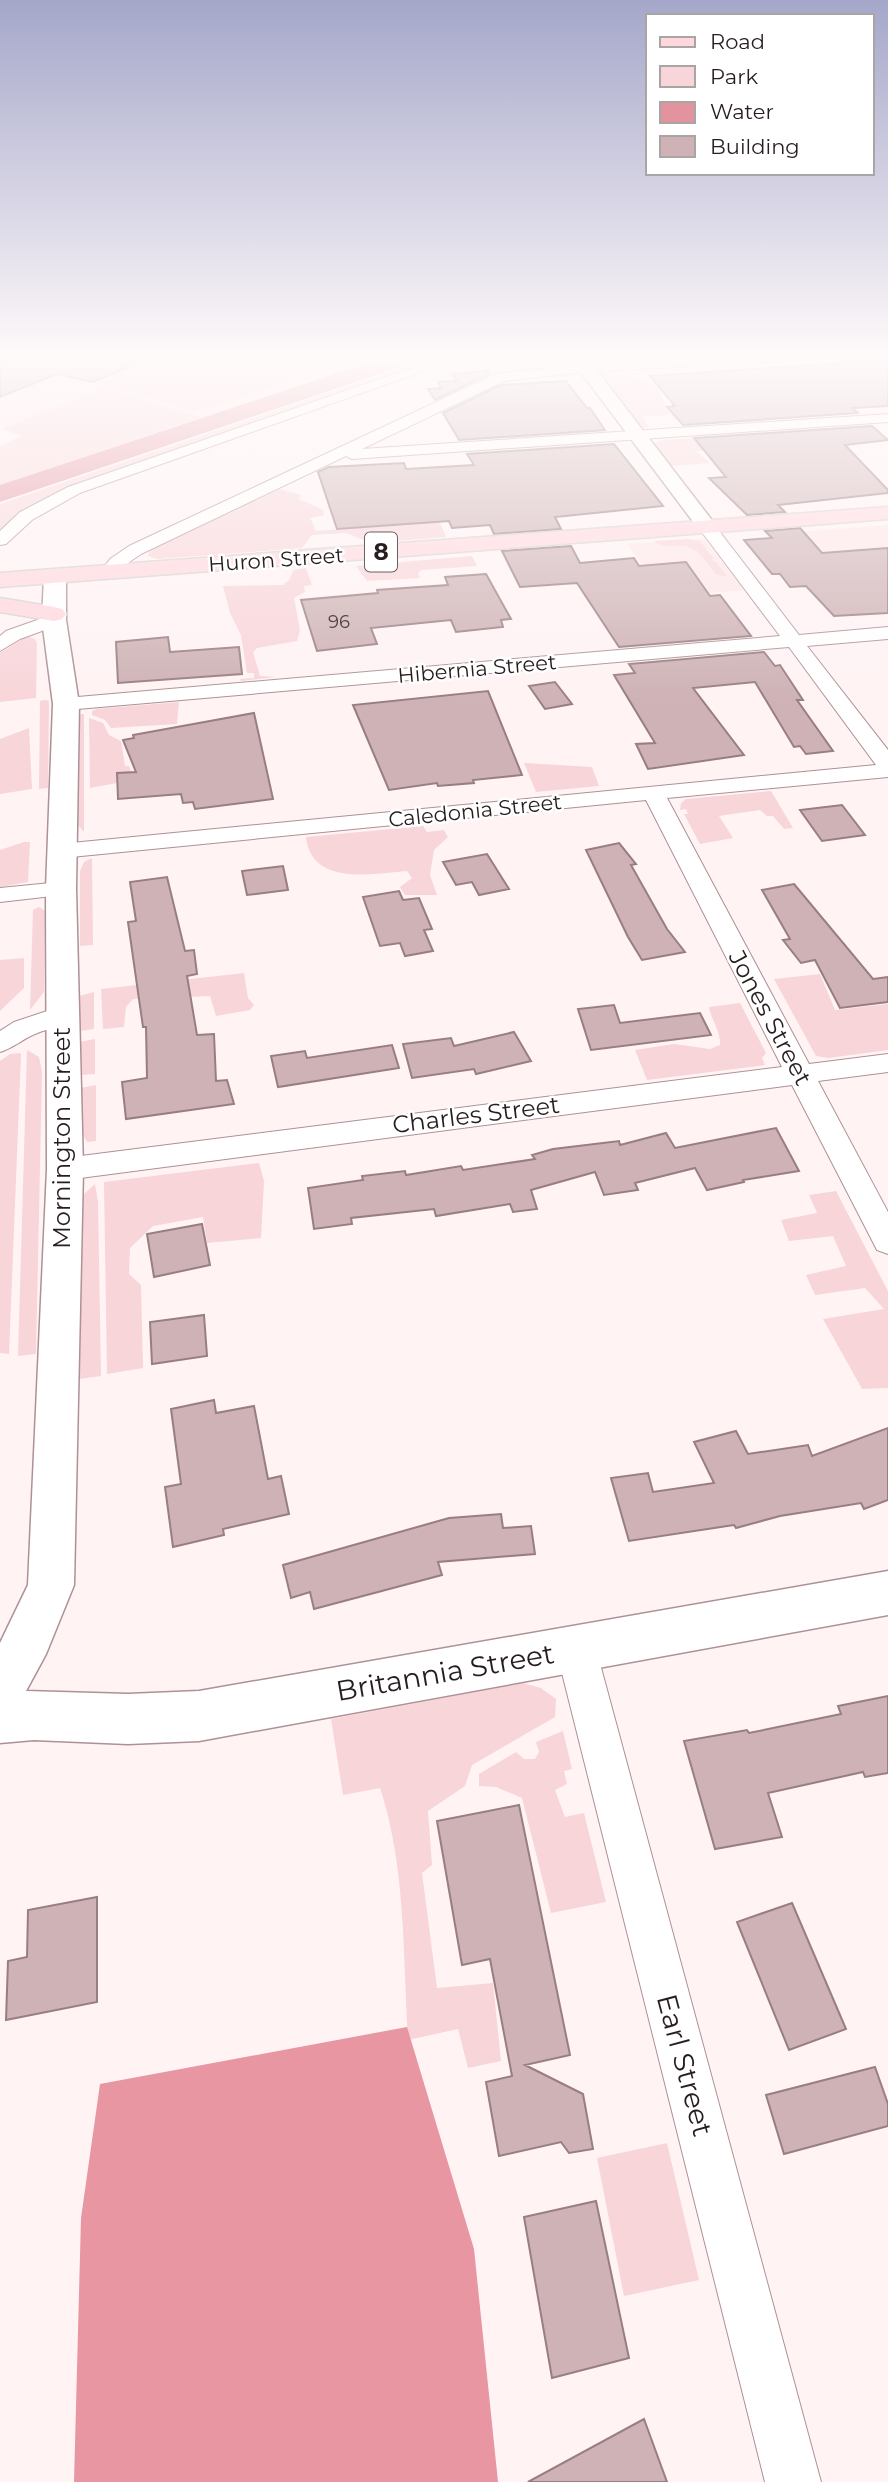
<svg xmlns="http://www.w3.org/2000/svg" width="888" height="2482" viewBox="0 0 888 2482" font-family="Montserrat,sans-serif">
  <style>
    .built { fill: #fee6e9 }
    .green { fill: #f8d5d9 }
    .forest { fill: #e796a2 }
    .water { fill: #e2939e }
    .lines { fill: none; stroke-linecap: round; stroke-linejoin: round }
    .stream { stroke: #e2939e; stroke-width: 4.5 }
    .building { fill: #ceb2b5; stroke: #997e81; stroke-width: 2 }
    .minor-casing { stroke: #ad9195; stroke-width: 2 }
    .tertiary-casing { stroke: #ad9195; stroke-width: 3 }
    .primary-casing { stroke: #d4d2d2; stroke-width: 3 }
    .minor { fill: #fff; fill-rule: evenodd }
    .tertiary { fill: #fff; fill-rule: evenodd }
    .primary { fill: #ffd7dd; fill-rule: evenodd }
    .labels { text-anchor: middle; stroke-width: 5; stroke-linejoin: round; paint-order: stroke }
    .far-number-label { font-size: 18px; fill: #514244 }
    .far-street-label { font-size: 21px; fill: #271d1e; stroke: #fff }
    .shield { fill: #fff; stroke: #686162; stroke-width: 2 }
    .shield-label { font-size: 23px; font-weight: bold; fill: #271d1e }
    .street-label { font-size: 24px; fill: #271d1e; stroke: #fff }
    .near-street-label { font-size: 28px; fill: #271d1e; stroke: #fff }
  </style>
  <rect width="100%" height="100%" fill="#fff3f4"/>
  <!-- built -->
  <path class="built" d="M0,355H391L202,417L104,388L1,429Z
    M888,525V571L840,576L799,532Z
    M704,539L744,590L665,597L627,544Z"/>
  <!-- green -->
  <path class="green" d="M154,355H231L251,360L295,362L274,369L284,372L338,355H369L347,361L337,359L305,370L311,373L217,406L195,411L98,384L121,373L152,364Z
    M439,355H451L76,485L0,533V504Z
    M477,355H563L567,361L563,365L493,374Z
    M639,368L647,373L639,374L636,378L657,387L670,415L643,417L649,428H642L599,373Z
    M104,388L202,417L0,485V446L22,436L1,429Z
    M727,436L738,447L696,451L710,463L670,466L653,444L661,440Z
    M280,489L301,495L299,499L323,510L324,515L310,518L316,531L429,523L423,504L434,509L446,537L371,543L346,533L312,535L302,548L157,559L148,556L149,552L153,549Z
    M688,539L700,541L714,559H711L713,561L716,562L727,576L717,575C710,568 702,554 693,549C681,542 664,551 654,541Z
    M472,556L477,566L421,570L418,573L420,578L367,581L356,566Z
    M306,568L312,585L304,586L305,592L294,598L300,630L297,641L257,648L253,652L260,676L276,677L241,681L240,679L254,678V673H247L241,635L230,613L223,586L283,585L290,579L293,570Z
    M27,636L35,639L37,643L36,698L0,702V653Z
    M45,700L49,701L48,788L39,789L40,701Z
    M179,702L177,724L111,728L105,720L92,715V711L97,709Z
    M81,714H84V832L78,825L77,721Z
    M89,718L103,723L109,735L121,741L125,766H129L131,772L118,775L117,783L90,788Z
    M29,728L32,789L0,794V739Z
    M524,763L592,767L599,786L536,792Z
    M771,791L793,828L784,829L773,816H767L760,810L719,816L733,838L700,844L684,814H688L686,809L680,810L681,803L686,799Z
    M423,826L427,832L444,830L448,837L434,850L430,875L437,895H405L400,887L412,878L407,871C372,874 311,886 306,837Z
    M24,842H30L28,882L0,887V850Z
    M92,858L93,945L80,946V871L84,862Z
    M39,907L45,911L44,992L30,1010L33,910Z
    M24,958V988L0,1011V960Z
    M244,973L248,998L254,1005L250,1010L216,1016L210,996L133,999L126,1007L124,1027L103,1029L101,989Z
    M820,974L835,1010L888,1004V1050L829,1058L816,1056L774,979Z
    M94,992V1029L80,1031L79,996Z
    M740,1003L766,1053L762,1058L765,1065L647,1080L635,1050L674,1044L710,1049L720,1045C721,1031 711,1020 709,1007Z
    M95,1039V1074L81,1075L80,1042Z
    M27,1050L39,1057L42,1072L36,1354L18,1356Z
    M20,1053L21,1054L9,1354L0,1353V1061L10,1054Z
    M96,1085V1141L87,1142L81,1131L80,1088Z
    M259,1163L264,1181L261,1238L207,1243L203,1217L153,1226L130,1248L129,1274L141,1285L143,1368L107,1374L104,1182Z
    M95,1184L98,1202L101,1376L79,1379L80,1208L84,1194Z
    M836,1191L888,1291V1388L862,1389L823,1319L884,1309L865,1288L815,1295L806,1275L846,1266L833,1236L789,1241L781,1220L817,1213L809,1195Z
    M523,1683L541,1688L556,1699L555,1717L472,1765L465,1786L428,1811L432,1865L422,1873L437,1988L493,1983L501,2061L468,2068L458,2029L408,2040C403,1957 406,1867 380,1788L343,1795L331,1719Z
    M563,1731L572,1769L564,1771L567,1784L555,1790L565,1817L584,1813L606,1902L551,1913L522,1798L496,1787L479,1786V1774L516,1752L524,1759H535L539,1752L536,1742Z
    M667,2143L699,2280L624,2296L597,2158Z"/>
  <!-- forest -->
  <path class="forest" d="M407,2027L474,2249L498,2482H74L81,2218L100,2084Z"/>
  <!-- water -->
  <path class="water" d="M392,355H435L0,502V485Z"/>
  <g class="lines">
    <!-- stream -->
    <path class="stream" d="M372,359L393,360"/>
  </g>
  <!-- building -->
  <path class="building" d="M0,355H157L93,382L57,374L0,397Z
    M888,360V406L852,408L858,413L683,425L667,407L675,406L650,376Z
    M487,371L489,374L435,400L428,389L441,388L438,382L457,381L452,374Z
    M566,381L587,408H590L605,430L459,440L443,413L501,385Z
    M872,426L888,440L845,445L888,490V493L778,505L785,512L747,515L709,478L726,477L694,438Z
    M614,444L663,506L555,517L561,529L494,534L490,525L452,528L449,521L337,529L318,472L329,467L404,463L406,469L474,465L467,454Z
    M800,528L822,553L888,548V613L834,616L806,586L790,587L780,574H772L744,540L772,538L765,531Z
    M571,546L580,563L634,558L639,566L686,562L710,596L720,595L751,636L619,647L577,583L520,587L502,551Z
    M486,574L511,619L501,620L503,627L456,632L451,620L371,628L377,644L317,651L301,600L378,593L377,590L448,585L445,577Z
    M168,637L170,652L239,647L242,674L118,683L116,642Z
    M764,652L775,666L780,665L803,700H797L833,751L806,754L800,746L794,747L755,682L693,688L744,755L648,769L636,744L655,743L614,675L635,673L629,664Z
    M555,682L572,704L545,709L529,686Z
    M488,691L522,775L473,780L474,783L438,786L437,783L389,790L353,705Z
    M254,713L273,799L195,809L193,802L183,803L181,794L118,799L117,773L136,772L123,740L134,738L133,735Z
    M842,805L865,835L822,841L800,810Z
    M619,843L636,864L631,865L667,929L685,952L642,960L628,937L586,850Z
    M487,854L509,889L479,895L472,882L456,885L443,862Z
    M283,866L288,890L247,895L242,871Z
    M167,877L185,951L194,950L197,974L187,976L197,1035L214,1034L216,1081L227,1080L234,1104L126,1119L122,1082L147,1078L146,1027H143L128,922L136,921L130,882Z
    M794,884L873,979L888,977V1002L840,1008L815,960L801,963L783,940L790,939L762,890Z
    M399,891L403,900L419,898L432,929L424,930L433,951L405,956L400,943L380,946L363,897Z
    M614,1005L620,1023L700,1013L711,1035L591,1050L578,1009Z
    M514,1032L531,1061L476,1074L474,1069L412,1078L403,1044L451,1038L454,1046Z
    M392,1045L399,1068L278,1087L271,1056L305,1051L307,1058Z
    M776,1128L799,1171L743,1180L744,1182L707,1190L695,1168L635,1183L638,1190L604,1195L595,1172L531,1190L537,1209L513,1212L510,1204L436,1216L434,1209L351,1218L352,1224L314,1229L308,1188L363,1180L362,1176L405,1171L406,1175L461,1166L463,1170L535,1159L532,1155L553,1149L619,1141L620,1145L666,1133L675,1148Z
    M202,1224L210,1265L154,1277L147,1234Z
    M204,1315L207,1356L152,1364L150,1322Z
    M214,1400L216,1413L254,1406L268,1479L281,1476L289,1514L223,1529L224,1535L173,1547L165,1487L181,1484L171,1409Z
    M888,1428V1500L864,1509L861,1503L780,1516L736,1528L734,1525L629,1541L611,1478L648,1473L653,1492L714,1483L694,1442L736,1431L748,1454L808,1445L812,1456Z
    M501,1514L503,1528L531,1526L535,1554L438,1562L442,1575L314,1609L310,1592L291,1598L283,1565L449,1518Z
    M888,1696V1773L865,1777L863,1772L768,1793L782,1837L715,1849L684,1741L747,1730L749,1733L841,1714L838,1706Z
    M519,1805L570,2055L525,2065L583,2094L593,2149L569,2153L561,2142L499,2156L486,2082L512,2076L490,1959L462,1965L437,1821Z
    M97,1897V2002L6,2020L8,1961L27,1957L28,1910Z
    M792,1903L846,2029L789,2050L737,1922Z
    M875,2067L888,2104V2126L784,2154L766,2095Z
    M596,2201L629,2358L552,2378L524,2217Z
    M644,2419L667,2482H528Z"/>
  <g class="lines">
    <defs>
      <path id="minor" d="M449,355H469L80,493L32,520L6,544L0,545V531L20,512L68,487Z
        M743,355H821L814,359L585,372L504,381L362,449L888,414V422L352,459L346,456L141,554L122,567L115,577L109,578L100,573L110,559L129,546L496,374L585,364Z
        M707,522L713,523L799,635L888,627V639L807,646L888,750V777L667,798L809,1064L888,1054V1072L818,1081L888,1212V1254L877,1250L792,1085L65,1180L54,1177L50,1169L54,1161L65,1158L782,1067L646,800L61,858L53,856L49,851L53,846L61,844L876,765L789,647L66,710L59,708L56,704L59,700L66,698L780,636L698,527Z
        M54,614L61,616L63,620L61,624L20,639L0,651V636L6,631Z
        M61,882L70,884L73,889L70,894L0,902V888Z
        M62,1006L72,1009L75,1015C68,1027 48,1028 35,1034C23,1039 13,1048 0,1052V1031L14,1022Z
        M576,1630L590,1636L596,1649L821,2482H765L556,1649L562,1636Z"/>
      <path id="tertiary" d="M568,355H585L714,523L717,527L714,531H700Z
        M55,570L63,572L66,577V620L79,704L76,889L83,1169L74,1585L46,1654L26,1691L128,1694L199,1691L888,1571V1615L199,1741L128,1744L34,1740L0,1743V1643L28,1585L47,1169L46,889L53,704L42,620L44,577L47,572Z"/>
      <path id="primary" d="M888,507V519L0,587V573Z
        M0,598L54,607L62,609L66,614L62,619L54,621L0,612Z"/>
    </defs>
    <!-- minor casing -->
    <use href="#minor" class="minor-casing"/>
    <!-- tertiary casing -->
    <use href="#tertiary" class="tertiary-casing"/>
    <!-- primary casing -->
    <use href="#primary" class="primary-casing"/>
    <!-- minor -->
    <use href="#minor" class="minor"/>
    <!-- tertiary -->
    <use href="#tertiary" class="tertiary"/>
    <!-- primary -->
    <use href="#primary" class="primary"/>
  </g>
  <!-- sky -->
  <linearGradient id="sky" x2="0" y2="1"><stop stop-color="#a5a7ca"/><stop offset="0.51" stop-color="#fffafa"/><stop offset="1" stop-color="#fffafa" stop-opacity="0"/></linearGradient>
  <rect width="888" height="702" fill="url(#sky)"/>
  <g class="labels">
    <!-- far-number labels -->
    <g class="far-number-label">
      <text x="339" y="628">96</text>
    </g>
    <!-- far-street labels -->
    <g class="far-street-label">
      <text transform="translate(276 560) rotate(-4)" y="7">Huron Street</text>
      <text transform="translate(477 669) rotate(-5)" y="7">Hibernia Street</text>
      <text transform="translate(475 811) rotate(-6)" y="7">Caledonia Street</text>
    </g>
    <!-- shield labels -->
    <rect class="shield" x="365" y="532.5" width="32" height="39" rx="5"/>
    <g class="shield-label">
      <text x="381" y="560">8</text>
    </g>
    <!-- street labels -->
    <g class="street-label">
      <text transform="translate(770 1018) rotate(62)" y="8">Jones Street</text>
      <text transform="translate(476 1115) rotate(-7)" y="8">Charles Street</text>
      <text transform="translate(62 1138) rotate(-90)" y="8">Mornington Street</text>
    </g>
    <!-- near-street labels -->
    <g class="near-street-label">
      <text transform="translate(445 1672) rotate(-10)" y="10">Britannia Street</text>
      <text transform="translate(685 2065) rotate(75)" y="10">Earl Street</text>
    </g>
  </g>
  <!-- legend -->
  <rect x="646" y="14" width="228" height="161" fill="#ffffff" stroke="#a9a5a5" stroke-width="2"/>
  <rect x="660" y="37" width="35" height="10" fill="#ffd7dd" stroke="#a9a5a5" stroke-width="2"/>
  <text x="710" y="49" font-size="21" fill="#271d1e">Road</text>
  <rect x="660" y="66" width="35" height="21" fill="#f8d5d9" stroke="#a9a5a5" stroke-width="2"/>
  <text x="710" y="84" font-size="21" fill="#271d1e">Park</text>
  <rect x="660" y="102" width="35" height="21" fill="#e2939e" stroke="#a9a5a5" stroke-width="2"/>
  <text x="710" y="119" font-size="21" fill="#271d1e">Water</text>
  <rect x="660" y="136" width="35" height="21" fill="#ceb2b5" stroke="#a9a5a5" stroke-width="2"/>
  <text x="710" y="154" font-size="21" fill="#271d1e">Building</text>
</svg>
